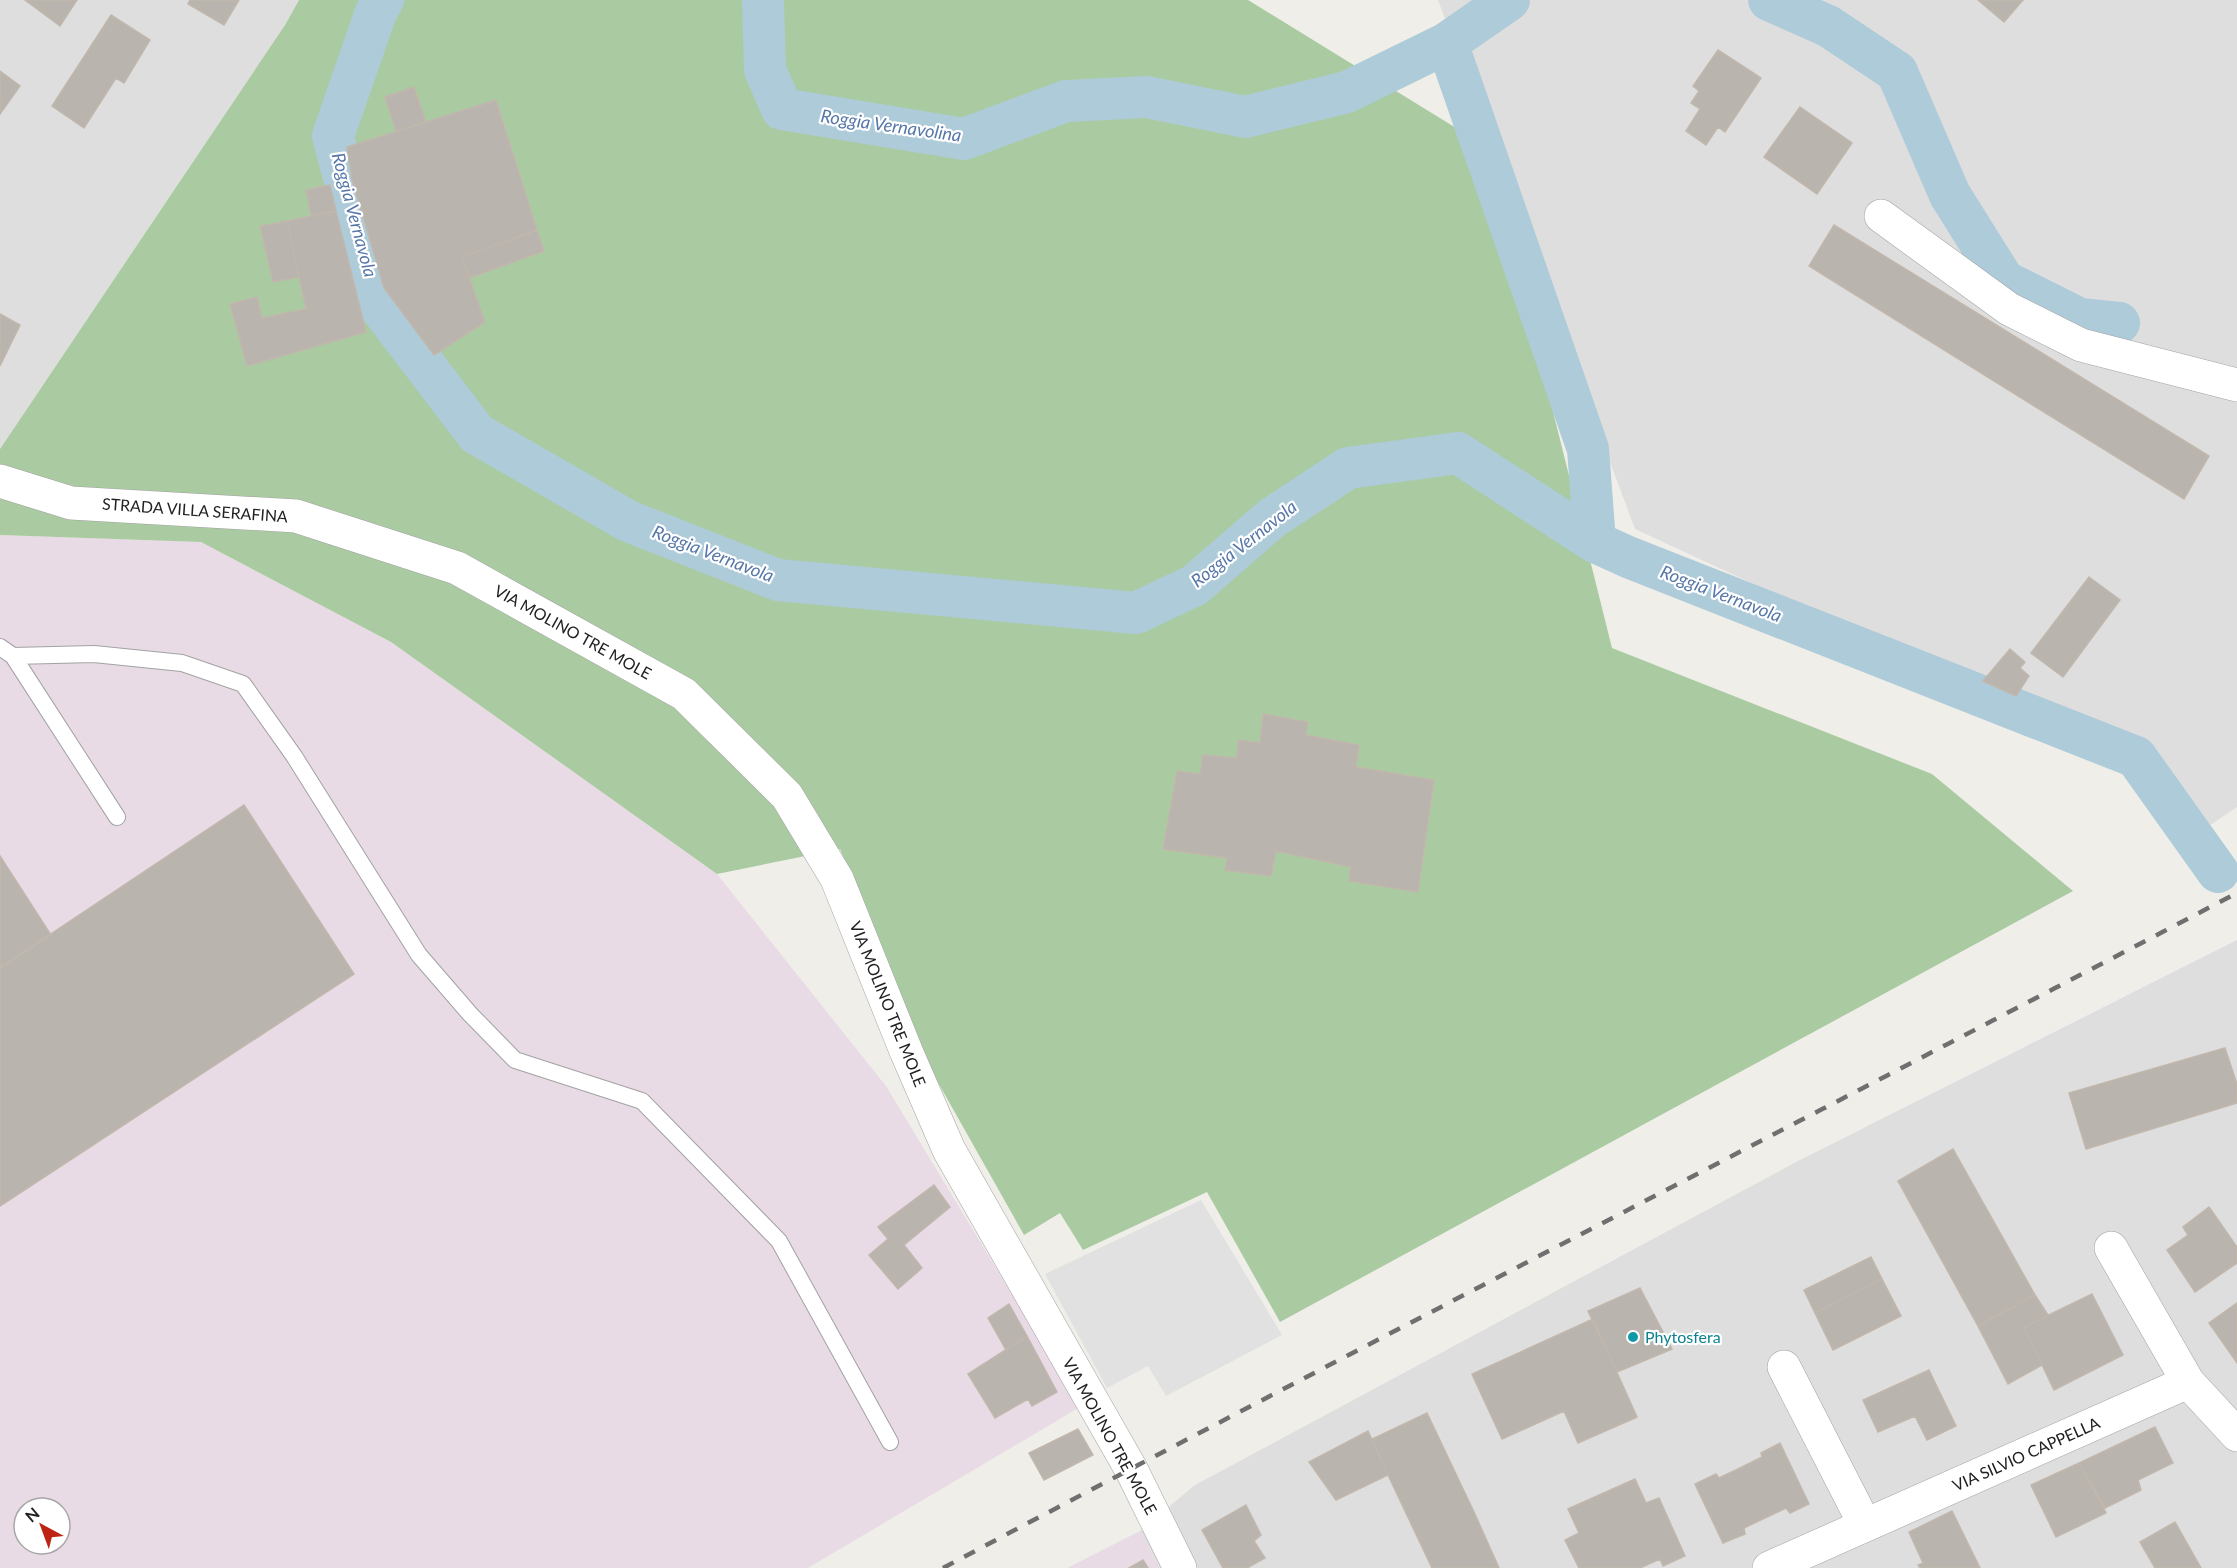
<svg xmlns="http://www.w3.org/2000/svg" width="2237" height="1568" viewBox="0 0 2237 1568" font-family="Lato,sans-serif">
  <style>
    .residential { fill: #dfdede }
    .industrial { fill: #e9dbe5; fill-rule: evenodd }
    .forest { fill: #aacba1 }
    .parking { fill: #e1e1e1 }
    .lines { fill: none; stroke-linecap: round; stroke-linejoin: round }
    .canal { stroke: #aecbd9; stroke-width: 42 }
    .building { fill: #bab4ae; stroke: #c1b7ac; stroke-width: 1.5 }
    .lane-casing { stroke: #a2a2a2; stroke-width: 18 }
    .street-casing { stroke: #a2a2a2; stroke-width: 34 }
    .lane { stroke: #fff; stroke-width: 16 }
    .street { stroke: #fff; stroke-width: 33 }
    .rail { stroke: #6f6f6f; stroke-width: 4.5; stroke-dasharray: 12 12; stroke-linecap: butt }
    .culture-dot { fill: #0f9aa8; stroke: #fff; stroke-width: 2 }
    .labels { text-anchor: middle; stroke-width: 4.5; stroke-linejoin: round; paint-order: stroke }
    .street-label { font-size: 16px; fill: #212121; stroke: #fff }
    .culture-label { font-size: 16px; fill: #0d838f; stroke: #fff; text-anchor: start }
    .water-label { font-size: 18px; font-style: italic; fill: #5677a8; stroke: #fff }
  </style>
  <rect width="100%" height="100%" fill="#f0eee9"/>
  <!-- residential -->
  <path class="residential" d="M0,0H299L285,25L0,449Z
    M1438,0H2237V807L2209,826L2166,775L1635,529Z
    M2237,940V1568H1160L1140,1531L1195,1485L1798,1161Z"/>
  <!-- industrial -->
  <path class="industrial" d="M0,535L201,542L391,642L717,874L886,1086L1080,1407L808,1568H0ZM24,1508H60V1544H24Z
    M1140,1531L1160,1568H1067Z"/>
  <!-- forest -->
  <path class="forest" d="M299,0H1248L1487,147L1612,648L1932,774L2073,891L1280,1322L1207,1192L1083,1250L1060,1213L1024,1235L927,1063L840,849L717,874L391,642L201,542L0,535V449L285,25Z"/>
  <!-- parking -->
  <path class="parking" d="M1201,1200L1282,1335L1166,1396L1148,1366L1107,1388L1045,1274Z"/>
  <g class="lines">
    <!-- canal -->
    <path class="canal" d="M383,0L376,12L333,136L377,303L477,434L628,521L778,580L1136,613L1195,585L1272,518L1348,468L1458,453L1595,542L1628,557L2136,757L2218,872
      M763,0L765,70L782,109L964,139L1066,101L1147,97L1245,117L1347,92L1447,43L1509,0
      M1769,0L1828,26L1897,72L1950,195L2004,281L2080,319L2119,323
      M1447,43L1588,449L1595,542"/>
  </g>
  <!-- building -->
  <path class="building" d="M25,0H77L60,26Z
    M190,0H239L224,25L188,4Z
    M1978,0H2023L2004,22Z
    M111,15L150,40L124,83L116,78L84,128L52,106Z
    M1718,50L1761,78L1725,132L1718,127L1706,145L1686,131L1700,109L1691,103L1699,91L1693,86Z
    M0,71L20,86L0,114Z
    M414,87L426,122L396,131L385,97Z
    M496,100L537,230L462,257L485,322L434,355L384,288L352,179L347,147Z
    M1800,107L1852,143L1817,194L1764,157Z
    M330,185L336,211L311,216L306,190Z
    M336,211L366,332L247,366L230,304L257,297L262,318L306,309L287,221Z
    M287,221L299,277L273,282L260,226Z
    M1834,225L2209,456L2184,499L1809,266Z
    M537,230L544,251L469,278L462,257Z
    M0,314L20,325L0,366Z
    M2089,577L2120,600L2063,677L2031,653Z
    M2010,649L2025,662L2020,668L2029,676L2016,696L1983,681Z
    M1263,714L1308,722L1306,735L1359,745L1356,767L1434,780L1418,892L1349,881L1351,867L1281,852H1276L1271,876L1225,870L1227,858L1163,849L1177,771L1200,774L1203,755L1237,758L1238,740L1260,743Z
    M244,805L354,974L0,1206V968Z
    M0,856L51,935L0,968Z
    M2225,1048L2237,1084V1103L2086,1149L2069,1093Z
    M1953,1149L2035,1295L1978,1326L1898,1181Z
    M934,1185L950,1207L904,1245L922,1268L898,1289L869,1255L888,1239L878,1227Z
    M2209,1207L2237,1247V1263L2195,1292L2167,1250L2188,1235L2183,1227Z
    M1871,1257L1882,1279L1815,1313L1804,1290Z
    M1882,1279L1901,1316L1833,1350L1815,1313Z
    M1640,1288L1672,1349L1617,1372L1588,1311Z
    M2092,1294L2123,1355L2054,1390L2024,1327Z
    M2035,1295L2048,1315L2024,1327L2042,1365L2008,1384L1978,1326Z
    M2237,1303V1363L2209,1323Z
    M1009,1304L1027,1336L1006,1350L988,1318Z
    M1593,1319L1637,1417L1578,1443L1564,1411L1502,1439L1472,1374Z
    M1027,1336L1057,1392L1032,1406L1028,1399L995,1418L968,1374Z
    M1929,1370L1956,1426L1927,1440L1915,1416L1878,1432L1863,1400Z
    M1427,1413L1474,1512L1499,1568H1432L1388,1475L1372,1439Z
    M2155,1427L2173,1463L2138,1480L2141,1490L2105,1508L2079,1463Z
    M1078,1429L1093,1455L1044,1480L1029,1453Z
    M1368,1431L1388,1475L1336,1500L1309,1462Z
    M1780,1443L1809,1504L1790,1513L1786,1508L1744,1528L1745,1534L1723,1543L1695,1484L1716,1474L1719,1478L1738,1469L1762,1457L1761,1453Z
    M2079,1463L2106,1513L2056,1537L2031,1485Z
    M1635,1479L1646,1503L1659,1498L1685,1556L1663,1566L1660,1559L1640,1568H1579L1565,1540L1579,1533L1568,1509Z
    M1246,1505L1261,1535L1254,1541L1265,1558L1247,1568H1223L1202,1530Z
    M1952,1511L1980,1568H1920L1918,1565L1923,1563L1909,1532Z
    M2175,1522L2201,1568H2155L2140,1542Z
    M1143,1560L1148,1568H1129Z"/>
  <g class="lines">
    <defs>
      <path id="lane" d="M0,647L13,656L117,817
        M13,656L94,654L182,663L243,684L294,756L419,955L470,1014L515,1060L642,1101L779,1241L890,1442"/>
      <path id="street" d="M1881,216L2009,309L2081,345L2237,385
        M0,481L71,503L296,516L457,568L684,694L787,796L837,879L906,1051L949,1150L1131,1469L1180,1568
        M2111,1248L2188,1382
        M1784,1367L1865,1525
        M1769,1568L2188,1382L2237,1435"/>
    </defs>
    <!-- lane casing -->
    <use href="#lane" class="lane-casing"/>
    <!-- street casing -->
    <use href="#street" class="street-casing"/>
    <!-- lane -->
    <use href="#lane" class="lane"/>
    <!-- street -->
    <use href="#street" class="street"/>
    <!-- rail -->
    <path class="rail" d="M943,1568C1373,1340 1806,1119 2237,893"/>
  </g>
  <!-- markers -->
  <circle class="culture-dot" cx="1633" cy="1337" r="6"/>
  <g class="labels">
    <!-- street labels -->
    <g class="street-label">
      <text transform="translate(195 510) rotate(4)" y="6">STRADA VILLA SERAFINA</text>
      <text transform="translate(573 632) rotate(29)" y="6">VIA MOLINO TRE MOLE</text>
      <text transform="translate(888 1004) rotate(68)" y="6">VIA MOLINO TRE MOLE</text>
      <text transform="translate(1110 1436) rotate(61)" y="6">VIA MOLINO TRE MOLE</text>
      <text transform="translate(2026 1454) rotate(-24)" y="6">VIA SILVIO CAPPELLA</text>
    </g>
    <!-- culture labels -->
    <g class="culture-label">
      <text x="1645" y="1343">Phytosfera</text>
    </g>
    <!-- water labels -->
    <g class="water-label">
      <text transform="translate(891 126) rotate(8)" y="6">Roggia Vernavolina</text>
      <text transform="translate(354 215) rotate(75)" y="6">Roggia Vernavola</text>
      <text transform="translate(1244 544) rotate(-38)" y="6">Roggia Vernavola</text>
      <text transform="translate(713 554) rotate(21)" y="6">Roggia Vernavola</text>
      <text transform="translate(1721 594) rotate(21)" y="6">Roggia Vernavola</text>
    </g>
  </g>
  <!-- north arrow -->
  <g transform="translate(42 1526) rotate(319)"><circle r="28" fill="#ffffff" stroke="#a6a6a6" stroke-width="1.5"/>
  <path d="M0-4.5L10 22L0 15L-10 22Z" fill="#be2414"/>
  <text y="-9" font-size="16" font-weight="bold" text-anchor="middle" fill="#212121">N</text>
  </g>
</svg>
